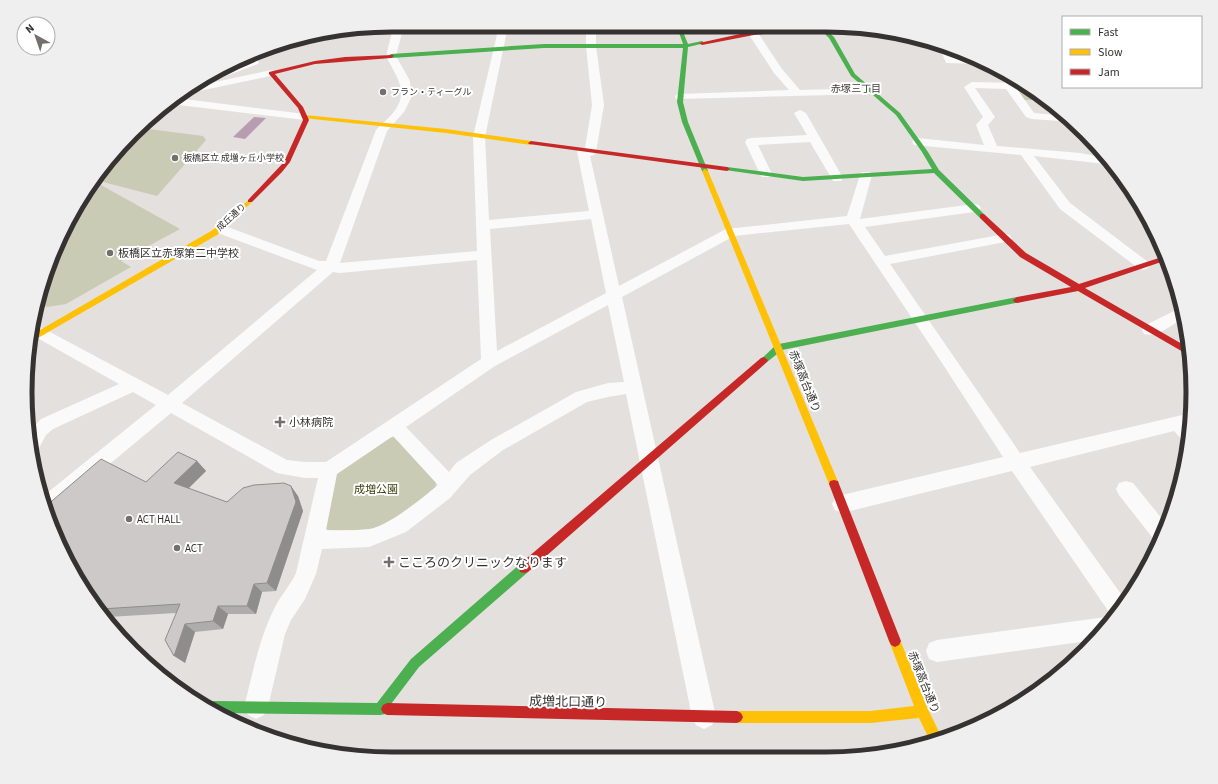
<svg xmlns="http://www.w3.org/2000/svg" width="1218" height="784" viewBox="0 0 1218 784" font-family="'Source Sans 3','Noto Sans JP',sans-serif">
  <style>
    .green { fill: #c9cbb4 }
    .water { fill: #b89caf }
    .lines { fill: none; stroke-linecap: round; stroke-linejoin: round }
    .street { fill: #fbfafa; fill-rule: evenodd }
    .fast { fill: #4caf50; fill-rule: evenodd }
    .slow { fill: #ffc107; fill-rule: evenodd }
    .jam { fill: #c62828; fill-rule: evenodd }
    .wall { fill: #afadac }
    .shaded-wall { fill: #8f8d8c }
    .building { fill: #ccc9c8; stroke: #8f8d8c }
    .poi-dot { fill: #726f6e; stroke: #fff; stroke-width: 1.5 }
    .labels { text-anchor: middle; stroke-width: 4; stroke-linejoin: round; paint-order: stroke }
    .far-poi-label { font-size: 9px; fill: #353231; stroke: #fff; text-anchor: start }
    .far-street-label { font-size: 9px; fill: #353231; stroke: #fff }
    .far-neighbourhood-label { font-size: 10px; fill: #433d3b; stroke: #fff }
    .poi-label { font-size: 11px; fill: #353231; stroke: #fff; text-anchor: start }
    .street-label { font-size: 11px; fill: #353231; stroke: #fff }
    .park-label { font-size: 11px; fill: #3d420e; stroke: #fff }
    .near-poi-label { font-size: 13px; fill: #353231; stroke: #fff; text-anchor: start }
    .near-street-label { font-size: 13px; fill: #353231; stroke: #fff }
    .rim { fill: none; stroke: #353231; stroke-width: 5 }
  </style>
  <rect width="100%" height="100%" fill="#e4e0de"/>
  <!-- green -->
  <path class="green" d="M1017,89H1027L1044,100H1023L1016,90Z
    M149,129L203,136L206,140L157,196L103,182L106,177L104,173L99,171L101,168L141,131Z
    M101,185L180,229L121,261L131,267L66,304L47,307L39,302L45,274L87,195L99,189Z
    M395,437L436,482L435,490L391,523L374,529L329,531L322,525L335,473L387,438Z"/>
  <!-- water -->
  <path class="water" d="M254,117L266,118L245,139L233,137Z"/>
  <g class="lines">
    <!-- street -->
    <path class="street" d="M394,25H404L396,56L410,81L411,98L404,112L387,131L340,263L477,251L473,137L499,26H508L485,137L489,220L589,211L577,151L579,148H585L592,105L586,46V26H596V46L604,105L596,152L594,155L590,156L619,286L726,229L847,216L860,175L862,172H870L872,175L860,219L974,204L979,205L981,208L979,211L974,212L865,227L885,256L1005,234L1010,235L1012,238L1010,241L1005,242L890,264L1020,453L1191,413L1189,444L1184,442L1174,431L1030,467L1126,601L1113,618L1012,471L842,513L835,510L832,504L835,498L842,495L1003,457L942,363L849,224L734,236L622,297L716,717L712,725L704,729L696,725L692,717L626,394L608,397L587,402L503,450L470,475L450,498L406,532L369,547L322,549L316,574L305,599L291,620L285,634L268,707L264,715L256,719L248,715L244,707C253,673 259,638 275,607C281,595 290,586 296,573L318,478H305L277,473L171,413L52,512L48,513L42,497L156,405L133,392L53,429L46,435L39,448L34,450L32,429L41,419L119,384L32,335L35,324L168,395L317,270L215,232L213,229L215,226L220,225L225,226L319,261H326L376,130C381,124 387,120 392,114C411,92 396,77 386,56ZM591,219L606,293L497,351L490,229ZM477,260L481,359L326,462H305L287,460L182,403L333,272L340,273ZM608,305L624,382L608,383L576,392L491,440L456,463L449,472L406,427L495,366ZM393,436L438,485C421,499 391,524 370,529C356,531 340,530 326,530L337,474Z
      M744,27H754L782,69L800,90L871,88L876,91L871,94L676,99L675,97L676,95L680,94L789,90L774,73Z
      M940,48L950,51L954,58H972L988,63L984,64L946,63Z
      M254,59L259,62L258,64L215,80L211,81L206,78L221,71Z
      M271,70L275,71L276,73L275,75L180,95L187,88Z
      M972,82L1018,83L1026,88L1017,89L1034,113L1068,116L1073,122L1032,119L1026,117L1006,89L975,88L995,117L988,125L997,146L1080,153L1107,158L1114,165L1034,156L1070,203L1148,262L1150,265L1148,268L1143,270L1138,268L1060,209L1021,155L914,145L912,142L914,139L918,138L984,145L976,125L983,117L964,87Z
      M176,98L305,114L309,115L311,117L309,119L305,120L170,104Z
      M800,110L806,113L843,178L841,181H833L810,142L758,145L772,174L770,177H762L760,174L745,142L747,139L751,138L807,135L794,113Z
      M1182,307L1184,318C1173,324 1157,338 1144,334L1142,330L1144,326Z
      M1126,481L1133,483L1167,525L1159,543L1155,541L1119,495L1116,489L1119,483Z
      M1106,617L1112,620L1102,634L1095,640L937,662L929,659L926,651L929,643L937,640Z"/>
    <!-- fast -->
    <path class="fast" d="M677,27H681L688,44L702,41L705,43L688,47L683,102L688,122L708,171L705,173L702,171L682,122L677,102L683,48H544L391,58L388,56L391,54L544,44H683Z
      M819,28H824L834,37L855,74L900,113L928,152L939,170L984,214V218H980L934,173L803,181L725,170V168L727,167L803,177L932,169L922,152L896,115L851,76L829,38Z
      M1017,297L1021,300L1020,302L782,350L767,362L764,363L760,360L776,345L779,344Z
      M524,563L528,564L529,568L528,572L419,667L391,704L393,709L391,713L380,715L223,713L208,704L213,701L377,703L411,659L520,564Z"/>
    <!-- slow -->
    <path class="slow" d="M305,115L446,129L531,141L534,143L531,145L446,133L303,118V116Z
      M705,169L708,171L839,484L838,487L834,488L830,487L829,484L702,171Z
      M250,199L252,200V202L217,235L31,342L33,334L211,231Z
      M895,635L899,637L927,707L942,738L931,743L919,718L870,723H737L733,721L731,717L733,713L737,711H870L914,706L889,641L891,637Z"/>
    <!-- jam -->
    <path class="jam" d="M793,28H808L805,30L754,35L702,45L699,43L754,31Z
      M393,55L394,56L391,58L315,64L275,74L303,107L309,120L290,162L282,172L252,202H248V200L284,162L303,120L298,108L269,74V72L315,61L345,57Z
      M531,141L727,167L730,169L727,171L529,144L528,143Z
      M980,214H984L1026,253L1079,284L1165,256L1167,260L1085,288L1189,348L1190,356L1078,291L1017,303L1014,302L1013,300L1017,297L1071,287L1020,257L980,218Z
      M764,357L768,360L767,362L528,572L524,573L520,572L519,568L520,564L761,358Z
      M834,480L838,481L839,484L901,641L899,645L895,647L891,645L889,641L829,484L830,481Z
      M387,703L737,711L741,713L743,717L741,721L737,723L387,715L383,713L381,709L383,705Z"/>
  </g>
  <!-- wall -->
  <path class="wall" d="M197,461L206,471L188,488L227,502L298,496L303,511L276,591L262,592L256,614H228L223,629L195,632L185,663L176,613L108,617L74,576L146,482Z"/>
  <!-- shaded-wall -->
  <path class="shaded-wall" d="M197,461L206,471L184,493L174,483Z
    M291,486L298,496L303,511L276,591L267,583Z
    M254,584L262,592L256,614L247,606Z
    M218,606L228,614L223,629L213,621Z
    M185,624L195,632L185,663L174,656Z"/>
  <!-- building -->
  <path class="building" d="M178,452L197,461L174,483L227,502L243,488L254,485L284,483L291,486L296,502L267,583L254,584L247,606H218L213,621L185,624L174,656L165,640L180,604L101,609L74,576L46,506L101,459L146,482Z"/>
  <!-- markers -->
  <g class="poi-dot">
    <circle cx="383" cy="92" r="4"/>
    <circle cx="175" cy="158" r="4"/>
    <circle cx="110" cy="253" r="4"/>
    <path d="M278 416h4v4h4v4h-4v4h-4v-4h-4v-4h4z"/>
    <circle cx="129" cy="519" r="4"/>
    <circle cx="177" cy="548" r="4"/>
    <path d="M387 556h4v4h4v4h-4v4h-4v-4h-4v-4h4z"/>
  </g>
  <g class="labels">
    <!-- far-poi labels -->
    <g class="far-poi-label">
      <text x="391" y="95">フラン・ティーグル</text>
      <text x="183" y="161">板橋区立 成増ヶ丘小学校</text>
    </g>
    <!-- far-street labels -->
    <g class="far-street-label">
      <text transform="translate(231 217) rotate(-42)" y="3">成丘通り</text>
    </g>
    <!-- far-neighbourhood labels -->
    <g class="far-neighbourhood-label">
      <text x="856" y="92">赤塚三丁目</text>
    </g>
    <!-- poi labels -->
    <g class="poi-label">
      <text x="118" y="257">板橋区立赤塚第二中学校</text>
      <text x="289" y="426">小林病院</text>
      <text x="137" y="523">ACT HALL</text>
      <text x="185" y="552">ACT</text>
    </g>
    <!-- street labels -->
    <g class="street-label">
      <text transform="translate(805 381) rotate(68)" y="4">赤塚高台通り</text>
      <text transform="translate(924 682) rotate(68)" y="4">赤塚高台通り</text>
    </g>
    <!-- park labels -->
    <g class="park-label">
      <text x="376" y="493">成増公園</text>
    </g>
    <!-- near-poi labels -->
    <g class="near-poi-label">
      <text x="398" y="567">こころのクリニックなります</text>
    </g>
    <!-- near-street labels -->
    <g class="near-street-label">
      <text transform="translate(568 701) rotate(1)" y="5">成増北口通り</text>
    </g>
  </g>
  <!-- crop -->
  <path d="M0 0H1218V784H0ZM392 32H826A360 360 0 0 1 1186 392V392A360 360 0 0 1 826 752H392A360 360 0 0 1 32 392V392A360 360 0 0 1 392 32Z" fill="#efefef" fill-rule="evenodd"/>
  <path class="rim" d="M392 32H826A360 360 0 0 1 1186 392V392A360 360 0 0 1 826 752H392A360 360 0 0 1 32 392V392A360 360 0 0 1 392 32Z"/>
  <!-- legend -->
  <rect x="1062" y="16" width="140" height="72" fill="#ffffff" stroke="#aeadad"/>
  <rect x="1070" y="29" width="20" height="6" fill="#4caf50" stroke="#aeadad"/>
  <text x="1098" y="36" font-size="12" fill="#353231">Fast</text>
  <rect x="1070" y="49" width="20" height="6" fill="#ffc107" stroke="#aeadad"/>
  <text x="1098" y="56" font-size="12" fill="#353231">Slow</text>
  <rect x="1070" y="69" width="20" height="6" fill="#c62828" stroke="#aeadad"/>
  <text x="1098" y="76" font-size="12" fill="#353231">Jam</text>
  <!-- north arrow -->
  <g transform="translate(36 36) rotate(320)"><circle r="19" fill="#ffffff" stroke="#aeadad"/>
  <path d="M0-3L7 15L0 10L-7 15Z" fill="#726f6e"/>
  <text y="-6" font-size="11" font-weight="bold" text-anchor="middle" fill="#353231">N</text>
  </g>
</svg>
